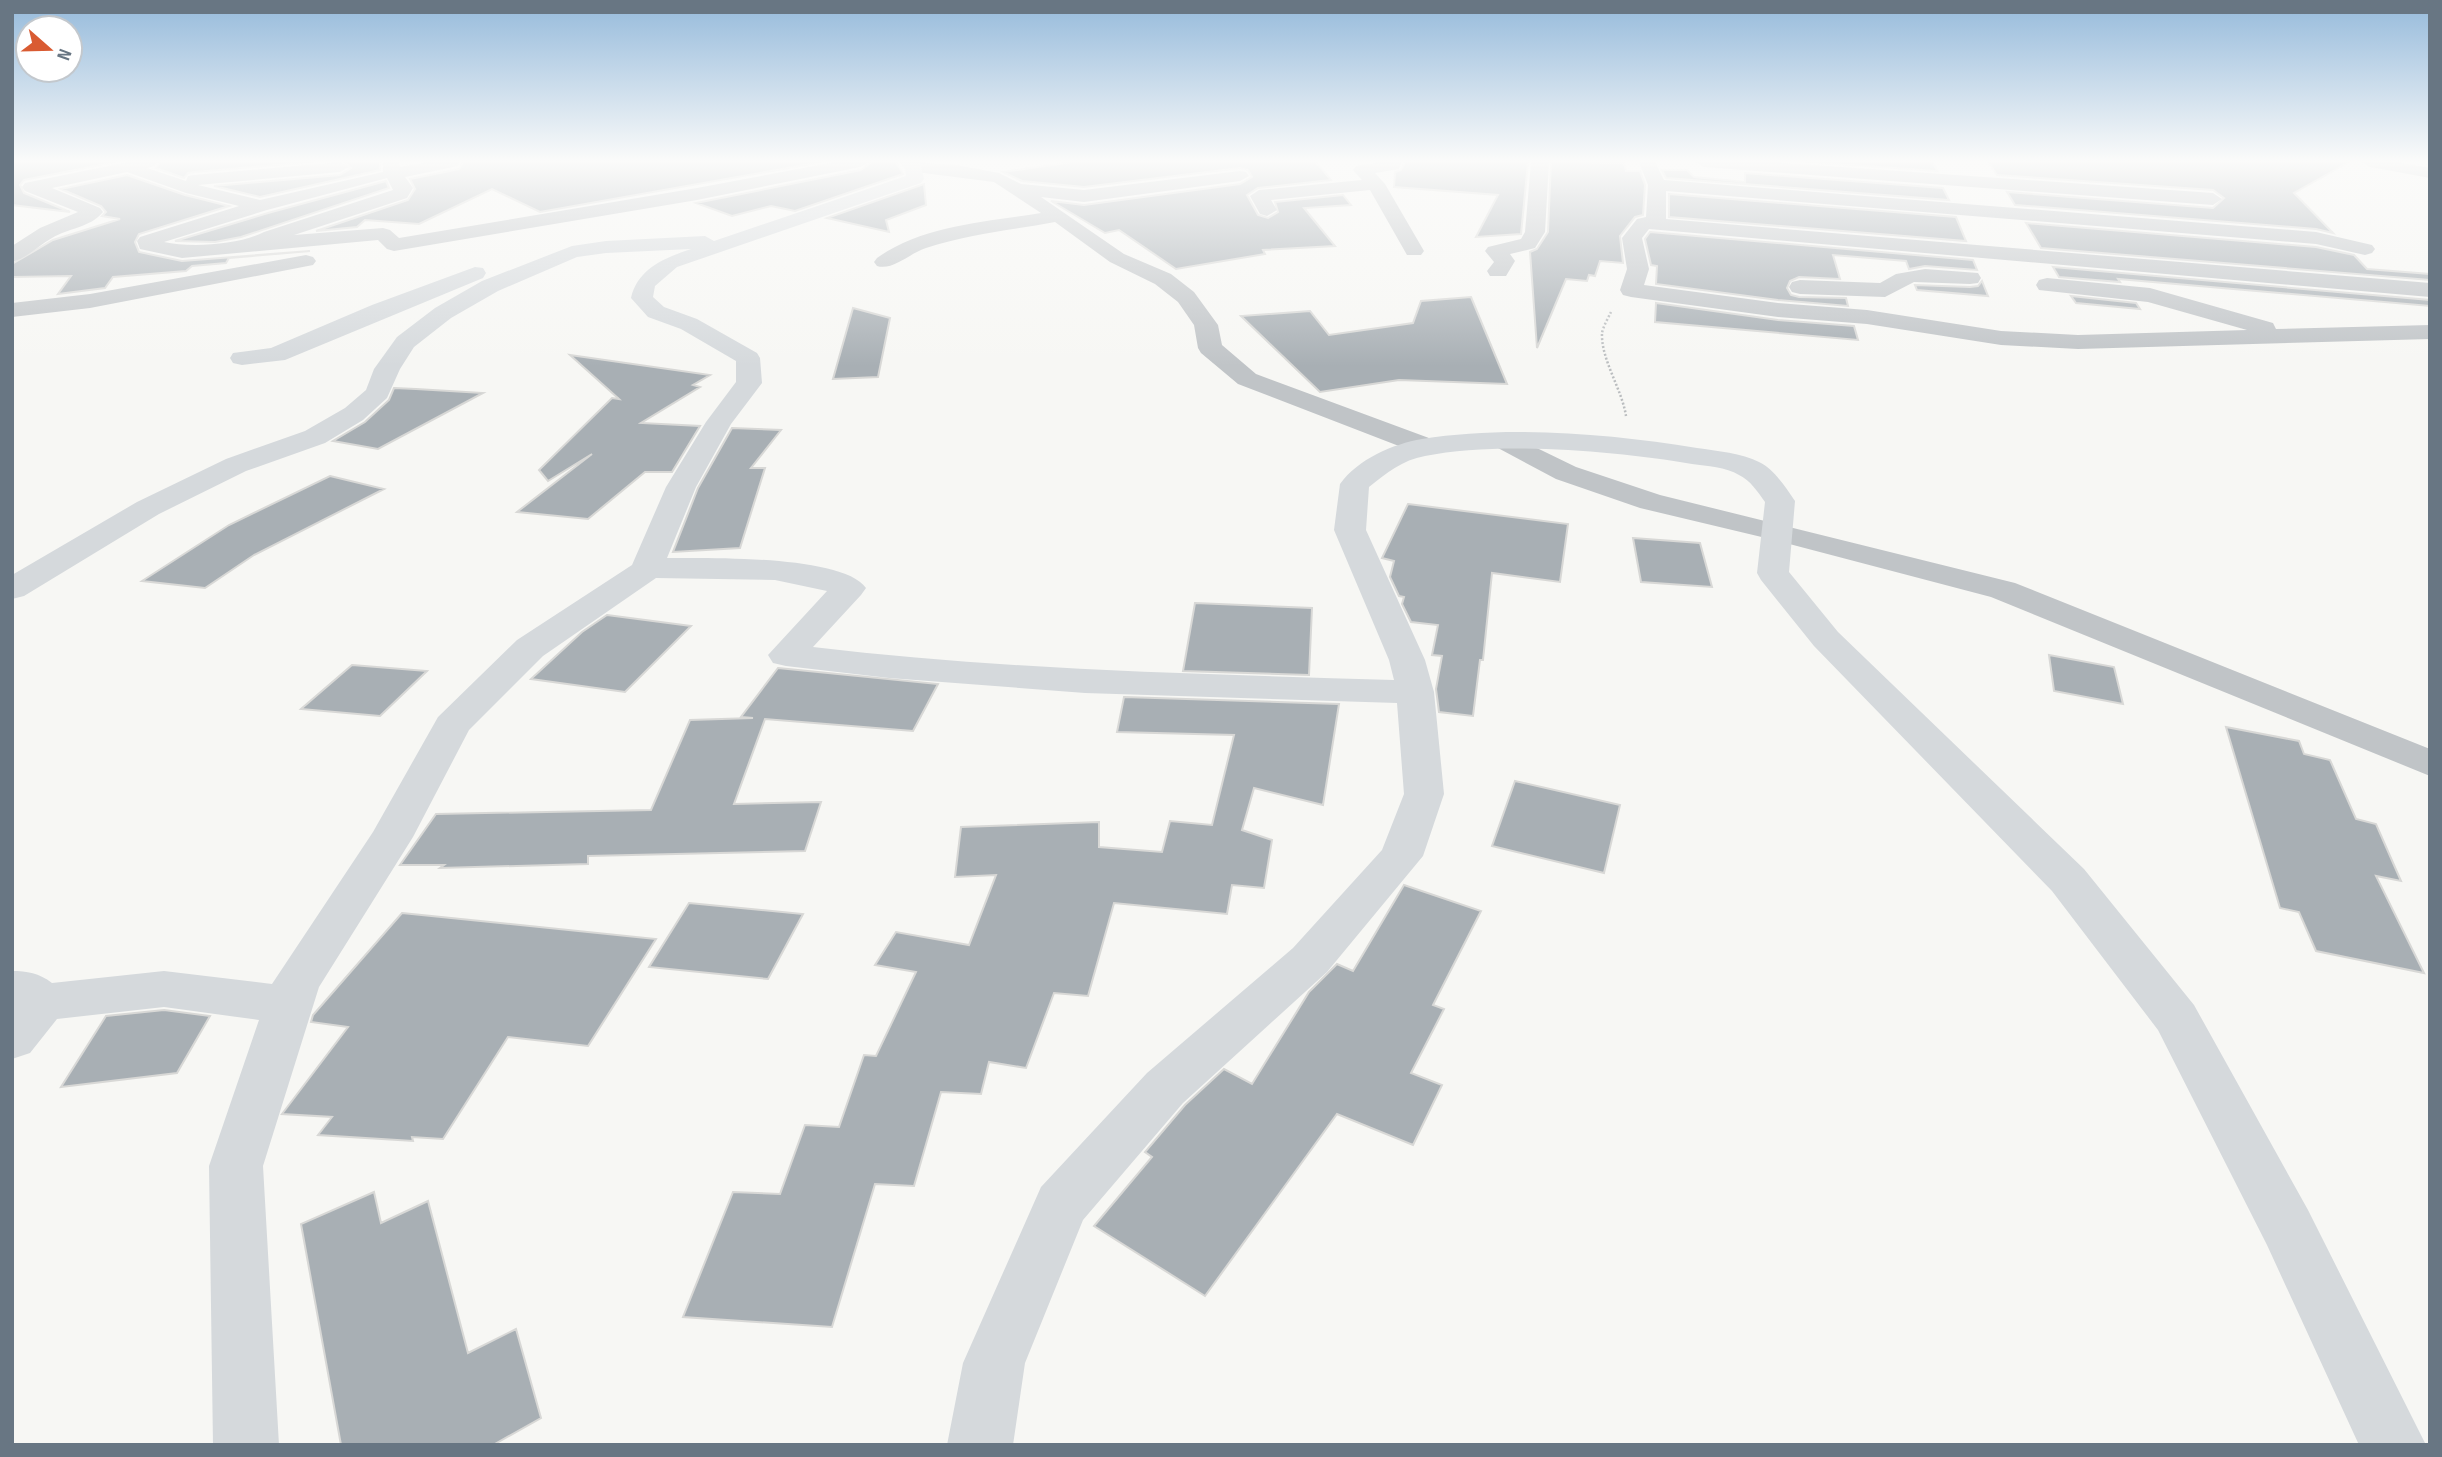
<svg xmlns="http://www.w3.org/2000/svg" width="2442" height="1457" viewBox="0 0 2442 1457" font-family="'Sofia Sans Condensed',sans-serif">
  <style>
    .building { fill: #a8afb4; stroke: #d8d8d6; stroke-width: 2 }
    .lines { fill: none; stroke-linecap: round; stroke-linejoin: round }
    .path { stroke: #babdbf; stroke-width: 2.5; stroke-dasharray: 2 2; stroke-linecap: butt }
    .street { fill: #c0c4c7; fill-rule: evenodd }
    .secondary { fill: #d5d9dc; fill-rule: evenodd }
  </style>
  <rect width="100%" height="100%" fill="#f7f7f4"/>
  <!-- building -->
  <path class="building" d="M12,162H116L24,180L20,185L24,193L70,212L12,205Z
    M160,162H313L194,172L188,173L184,178L156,168Z
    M345,162H380V170L260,197L214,186L340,175L351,168Z
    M463,162H822L540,212L492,189L419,224L365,220L357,227L316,231L408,200L415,189L410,179L459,169Z
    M871,162H896L903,174L795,211L771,206L732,216L696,203L861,170Z
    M1072,162H1316L1331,180L1258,188L1247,195L1258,215L1268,218L1278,212L1275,202L1343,195L1351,205L1304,208L1335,246L1263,250L1265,254L1176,269L1119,230L1105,233L1051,201L1084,205L1240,184L1252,177L1248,170L1240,168L1084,187L1022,181L1003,172Z
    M1405,162H1528L1521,234L1476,237L1498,195L1394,187L1395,172L1401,170Z
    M1551,162L1624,163L1626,171H1640L1645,185L1643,215L1635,217L1620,236L1623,263L1600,261L1595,276L1589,275L1587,281L1566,279L1537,348L1530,252L1537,249L1548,232Z
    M1806,162H1933L1937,171Z
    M1988,162H2349L2294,193L2333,233L2316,229L2015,205L2007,192L2213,208L2224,198L2213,190L1997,175Z
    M1662,170H1687L1694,177L1745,182V173L1943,188L1949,200L1666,178Z
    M127,175L185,195L229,206L139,234L135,242L139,252L182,261L310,251L229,258L226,263L192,266L186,271L113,277L105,288L58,294L71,276L12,277V264L53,240L120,219L102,216L106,212L101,206L61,189Z
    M386,181L389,188L241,237L215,242L175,241L268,213Z
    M924,184L926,205L886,220L889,232L827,218Z
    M1669,194L1956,217L1966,241L1669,217Z
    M2026,223L2316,247L2354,255L2367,269L2430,274V280L2041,248Z
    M1650,232L1973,260L1977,270L1925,266L1909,269L1906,261L1833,255L1840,279L1799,277L1790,281L1787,288L1791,295L1799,297L1846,298L1848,306L1778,300L1656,284L1657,266L1651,265L1645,239Z
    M2053,267L2430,300V306L2118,279L2120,282L2059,277Z
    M1982,281L1988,296L1917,290L1915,285L1970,287L1978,286Z
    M2071,296L2136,303L2140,309L2076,303Z
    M1471,297L1507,384L1399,380L1320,392L1241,316L1310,311L1329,335L1413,323L1421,301Z
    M1656,303L1778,320L1854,326L1858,340L1655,322Z
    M853,308L890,318L878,377L833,379Z
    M570,355L710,375L693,385L700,387L641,423L700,426L672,472H645L588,519L517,512L592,454L548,481L539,470L612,398L619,399Z
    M394,388L416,389L483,393L378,449L333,441L365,422L389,400Z
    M732,428L781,430L751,468H765L740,548L673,552L698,488Z
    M330,476L384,489L254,555L205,588L142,581L229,525Z
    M1408,504L1568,524L1560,582L1492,573L1483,660H1480L1473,716L1439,712L1436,689L1442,656L1432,655L1438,625L1411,622L1402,604L1404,597L1399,596L1390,577L1394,561L1382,558Z
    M1633,538L1700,543L1712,587L1641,582Z
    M1195,603L1312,608L1309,675L1183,671Z
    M607,615L691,626L625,692L531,679L582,632Z
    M2049,655L2114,667L2123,704L2054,691Z
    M352,665L427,671L380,716L301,709Z
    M778,668L938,684L913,731L765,719L734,804L821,802L805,851L588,856V864L440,868L444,865H400L436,814L651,810L690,720L753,718L741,717Z
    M1124,697L1339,704L1323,805L1254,788L1242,830L1272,840L1264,888L1232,885L1227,914L1114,903L1088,996L1054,993L1026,1068L989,1062L981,1094L941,1092L914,1186L875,1184L832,1327L683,1317L733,1192L780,1194L805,1125L839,1127L864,1055L876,1056L916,972L875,965L896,932L969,945L996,875L955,877L961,827L1099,822V847L1162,852L1170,821L1212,825L1234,735L1117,732Z
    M2226,727L2299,741L2304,754L2330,760L2356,819L2376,824L2401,881L2376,876L2424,973L2316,951L2299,912L2280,908Z
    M1515,781L1620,805L1604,873L1492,846Z
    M1404,885L1481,911L1433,1005L1444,1009L1411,1073L1442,1085L1413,1145L1337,1114L1205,1296L1094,1226L1152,1157L1145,1152L1185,1105L1224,1069L1252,1084L1309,992L1337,964L1353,971Z
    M689,903L803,914L768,979L649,967Z
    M402,913L656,939L588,1046L508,1037L443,1139L412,1137L413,1141L318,1135L332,1117L282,1114L348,1027L311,1022L313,1015Z
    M164,1010L210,1016L177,1073L61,1087L106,1016Z
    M374,1192L381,1223L428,1201L468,1353L516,1329L541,1418L493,1445H341L301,1224Z"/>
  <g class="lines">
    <!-- path -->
    <path class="path" d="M1611,312C1608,318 1603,327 1602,333C1601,360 1622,389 1626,416"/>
    <!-- street -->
    <path class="street" d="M128,162H157L155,166L147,168L186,181L188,176L194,175L340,162L349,167L340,172L198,185L260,200L383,172V162H399L400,167L428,162H460L458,166L405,177L413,188L407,198L294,235L383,228L390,230L399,238L697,188L835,162H869L860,167L697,200L394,251L387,249L378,240L182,258L140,249L137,241L140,237L239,206L186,193L127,172L52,188L100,208L103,212C90,228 68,228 52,238C38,246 27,258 12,262V246L40,228L78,212L25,191L22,187L25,183ZM387,178L393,190L264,232C239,245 191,248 164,242L267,210Z
      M914,162L956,165L999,173L1021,184L1084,190L1240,171L1246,172L1249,176L1240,181L1084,202L1041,197L1124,254L1171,274L1194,292L1218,325L1222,345L1256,374L1437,441L1441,447L1437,453L1427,455L1417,453L1238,384L1201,353L1198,348L1194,325L1178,302L1155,284L1110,262L1055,222C1012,230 968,234 926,248C910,253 893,271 877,266L874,262L877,258C923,225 987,222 1041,213L994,182L908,171L905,167L908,163Z
      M1381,162H1402L1399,169L1375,173L1385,184L1424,251L1421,255H1407L1370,190L1271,200L1277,210L1267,216L1260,214L1250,196L1259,190L1362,180L1353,170L1356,166Z
      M1531,162H1549L1545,232L1535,248L1510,254L1515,261L1506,276H1490L1487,271L1494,262L1485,251L1488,247L1521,239L1525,232Z
      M1639,162H1655L1664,180L2316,232L2372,245L2375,249L2372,253L2365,255L2316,244L1666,191V219L2430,283V297L1649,229L1642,238L1649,269L1644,285L1778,303L1867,310L2001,331L2078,335L2247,330L2148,302L2039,290L2036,285L2039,280L2047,278L2150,288L2273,323L2276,329L2430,325V339L2078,349L2001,345L1867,324L1778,317L1631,297L1623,295L1620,290L1627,269L1622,238L1637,219L1646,217L1648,185Z
      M1695,162H1772L2213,193L2222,199L2213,205L1704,167Z
      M2361,162H2397L2430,168V178L2370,167Z
      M306,255L313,257L316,261L313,265L90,308L12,317V303L90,294Z
      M1925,269L1978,273L1981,278L1978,283L1970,284L1914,282L1885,297L1800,294L1792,292L1789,287L1792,282L1800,280L1880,283L1896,274Z
      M1508,434L1576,467L1660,495L2015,583L2430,749V776L1991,597L1770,539L1640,508L1556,479L1498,448L1494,442L1498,436Z"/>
    <!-- secondary -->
    <path class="secondary" d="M899,162L920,163L924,179L921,183L677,267L655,286L653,297L664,307L697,319L757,353L760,358L762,383L731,424L696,487L667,558C707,558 843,555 866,588L861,595L813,647C1006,670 1199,674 1394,680L1389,660L1334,530L1340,484C1358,459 1393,444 1422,439C1509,425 1611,434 1697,448C1717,451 1742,453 1759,462C1774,469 1786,488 1795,501L1789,572L1838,632L2084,869L2194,1005L2308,1210L2426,1445H2359L2267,1245L2158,1030L2052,891L1814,646L1761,580L1757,573L1765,502C1758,492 1750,480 1739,475C1726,467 1707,466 1692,464C1616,451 1500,441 1425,456C1402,460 1387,473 1369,487L1366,530L1425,660L1434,692L1444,794L1423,856L1327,972L1183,1103L1083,1220L1025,1363L1013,1445H947L963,1363L1041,1187L1147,1073L1293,948L1382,850L1404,794L1397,703L1085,693L889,678L786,666L773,663L768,655L827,591L775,580L656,578L543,656L469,730L413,837L319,987L263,1166L279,1445H213L209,1166L259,1020L164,1007L57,1019L30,1053L12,1059V971C27,971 39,973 52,983L164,971L272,984L373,832L438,717L517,640L632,565L666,487L706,422L736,382V361L681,329L648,317L631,298C638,268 665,258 691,249L606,253L577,257L498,291L451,318L414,347L400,369L387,398L363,420L325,443L246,471L159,514L24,596L12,599V575L137,502L226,459L305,431L345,408L366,390L374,369L397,337L435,308L482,281L572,246L606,241L705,236L714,241L906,176L905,169Z
      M475,267L483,268L486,273L483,278L285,360L242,365L233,363L230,358L233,353L271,348L372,305Z"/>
  </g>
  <!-- sky -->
  <linearGradient id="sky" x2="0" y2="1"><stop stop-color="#95badb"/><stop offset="0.44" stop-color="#fbfbfa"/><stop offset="1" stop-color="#fbfbfa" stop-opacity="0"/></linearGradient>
  <rect width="2442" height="366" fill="url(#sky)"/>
  <!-- border -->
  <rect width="2442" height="1457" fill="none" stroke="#687683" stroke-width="28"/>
  <!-- north arrow -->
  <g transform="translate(49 49) rotate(110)"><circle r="33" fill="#ffffff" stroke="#c3c8cd" stroke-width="2"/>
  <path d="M0-5L12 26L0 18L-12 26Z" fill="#d95b32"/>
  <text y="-10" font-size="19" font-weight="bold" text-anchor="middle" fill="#687683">N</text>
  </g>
</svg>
